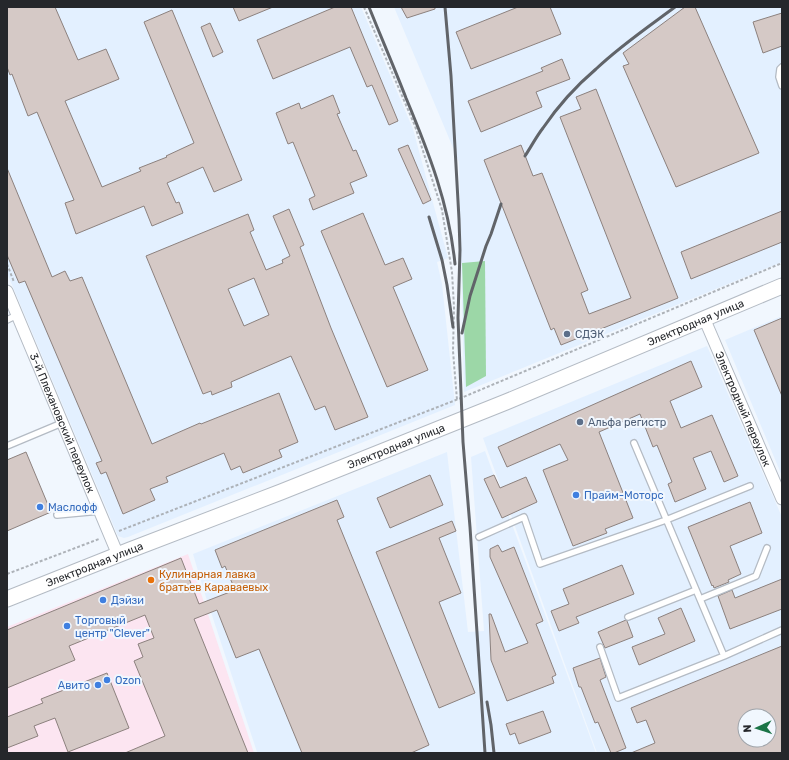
<svg xmlns="http://www.w3.org/2000/svg" width="789" height="760" viewBox="0 0 789 760" font-family="Rubik,sans-serif">
  <style>
    .commercial { fill: #fce5f1 }
    .built { fill: #e3f0ff; fill-rule: evenodd }
    .forest { fill: #9cd7a7 }
    .building { fill: #d5c9c6; stroke: #8c817e; fill-rule: evenodd }
    .lines { fill: none; stroke-linecap: round; stroke-linejoin: round }
    .lane-casing { stroke: #b4bbc4; stroke-width: 8 }
    .street-casing { stroke: #b4bbc4; stroke-width: 13 }
    .secondary-casing { stroke: #b4bbc4; stroke-width: 17 }
    .path { stroke: #adb2b8; stroke-width: 2; stroke-dasharray: 3 2; stroke-linecap: butt }
    .lane { stroke: #fff; stroke-width: 5.5 }
    .street { stroke: #fff; stroke-width: 11 }
    .secondary { stroke: #fff; stroke-width: 15 }
    .rail { stroke: #616469; stroke-width: 3 }
    .service-dot { fill: #5c6f8a; stroke: #f1f7fe; stroke-width: 1.5 }
    .shop-dot { fill: #3f7fe0; stroke: #f1f7fe; stroke-width: 1.5 }
    .food-dot { fill: #e8710a; stroke: #f1f7fe; stroke-width: 1.5 }
    .labels { text-anchor: middle; stroke-width: 4; stroke-linejoin: round; paint-order: stroke }
    .street-label { font-size: 11px; fill: #25272b; stroke: #f1f7fe }
    .service-label { font-size: 11px; fill: #4e5e75; stroke: #f1f7fe; text-anchor: start }
    .shop-label { font-size: 11px; fill: #366cbe; stroke: #f1f7fe; text-anchor: start }
    .food-label { font-size: 11px; fill: #c56008; stroke: #f1f7fe; text-anchor: start }
  </style>
  <rect width="100%" height="100%" fill="#f1f7fe"/>
  <!-- commercial -->
  <path class="commercial" d="M188,554L254,753H7V627Z"/>
  <!-- built -->
  <path class="built" d="M7,7H361L413,129L448,258L437,262L442,284L455,405L128,537L124,538L118,536L7,273Z
    M394,7H782V262L464,392L459,162Z
    M782,316V476L725,340Z
    M707,346L782,517V753H597L483,438ZM745,716H769V740H745Z
    M485,451L596,753H258L257,752L203,588L193,554L447,452L468,632L484,631L471,457Z"/>
  <!-- forest -->
  <path class="forest" d="M485,261L486,376L466,387L462,263Z"/>
  <!-- building -->
  <path class="building" d="M7,7H55L78,60L106,49L119,79L65,101L102,187L141,171L139,168L167,157L166,156L194,143L144,22L172,10L242,180L214,192L203,167L167,183L176,203L179,202L183,213L152,226L144,206L76,234L65,203L74,200L37,112L28,116L12,74L10,75L7,67Z
    M233,7H273L239,21Z
    M335,7H351L398,121L389,125L372,85L367,87L350,47L273,79L257,40Z
    M401,7H435V9L407,18Z
    M518,7H550L561,34L471,69L456,32Z
    M685,7H695L759,153L676,187L623,66L629,64L623,53Z
    M782,13V46L763,53L753,22Z
    M210,23L223,52L213,57L201,27Z
    M562,59L570,79L536,92L542,107L481,132L468,101L543,71L541,68Z
    M596,89L678,298L561,345L554,328L551,330L484,160L521,145L533,176L542,173L588,290L581,293L589,314L631,298L560,117L581,109L576,97Z
    M333,95L340,113L337,114L353,151L356,150L367,176L350,183L354,193L313,210L309,199L315,196L293,142L288,144L276,113L299,103L301,109Z
    M408,145L431,200L423,204L398,149Z
    M7,168L52,277L65,271L70,281L82,277L152,444L200,423L201,424L279,393L298,442L279,450L282,457L243,473L240,466L231,470L224,453L166,477L168,482L150,489L155,500L123,514L106,472L101,474L96,463L102,461L25,281L19,283L7,255Z
    M289,209L304,245L300,247L331,328L368,417L335,430L325,406L315,410L291,356L231,382L232,387L212,395L211,391L203,394L146,256L248,214L254,230L250,232L266,270L283,263L282,260L290,256L273,216ZM254,278L269,315L244,326L228,289Z
    M782,211V242L691,279L681,252Z
    M363,213L385,265L403,258L412,279L393,287L428,370L387,387L321,231Z
    M782,318V396L754,330Z
    M691,361L702,387L670,401L681,428L712,415L738,476L724,482L711,451L693,458L706,489L675,502L668,484L672,482L657,445L653,447L640,414L599,432L633,518L605,529L607,533L573,546L543,470L568,460L560,444L507,467L498,447Z
    M26,452L51,512L7,531V460Z
    M430,475L443,505L390,528L377,498Z
    M494,475L500,488L526,477L537,502L502,518L484,479Z
    M337,500L344,517L337,520L429,745L411,753H302L259,649L236,658L217,610L194,619L248,753H125L165,736L134,661L143,657L138,644L154,638L145,615L69,646L75,660L7,688V630L181,558L199,604L235,590L225,566L222,568L215,550Z
    M750,502L762,533L730,546L741,574L728,580L729,582L714,588L713,585L712,586L688,527Z
    M452,521L456,531L439,538L461,593L439,602L475,693L439,708L376,552Z
    M498,545L502,552L514,547L543,621L536,624L556,675L552,677L554,683L507,701L491,660L489,614H491L505,652L528,643L490,557V549Z
    M622,565L634,594L576,617L579,623L559,631L551,611L569,604L563,589Z
    M782,579V609L730,629L718,596L732,590L735,598Z
    M681,608L695,641L639,665L632,647L665,634L658,618Z
    M626,620L627,621L633,637L605,648L598,632Z
    M782,646V753H631L655,743L646,720L637,723L631,708ZM745,716H769V740H745Z
    M600,658L606,677L600,680L626,748L614,753H611L598,722L595,723L581,687H579L573,668Z
    M107,673L129,728L68,752L55,718L34,726L38,736L7,748V717L43,703L41,699Z
    M543,711L551,732L519,744L515,733L510,735L506,724Z"/>
  <g class="lines">
    <defs>
      <path id="lane" d="M782,67L780,69L779,77L782,86
        M7,320L17,315
        M634,443L724,656
        M7,446L62,423
        M57,515L100,511
        M479,537L524,517L540,564L666,520L750,486
        M700,599L756,576L767,548
        M628,617L696,590
        M600,647L618,698L724,656L782,630"/>
      <g id="street">
        <path id="s1" d="M7,291L118,555"/>
        <path id="s2" d="M704,318L782,499"/>
      </g>
      <g id="secondary">
        <path id="s3" d="M7,599L130,550L281,492L506,402L782,286"/>
      </g>
    </defs>
    <!-- lane casing -->
    <use href="#lane" class="lane-casing"/>
    <!-- street casing -->
    <use href="#street" class="street-casing"/>
    <!-- secondary casing -->
    <use href="#secondary" class="secondary-casing"/>
    <!-- path -->
    <path class="path" d="M364,7L415,126L442,210L452,272L454,307L453,351L457,400
      M7,264L14,282
      M119,531L461,398L782,263
      M7,574L99,539"/>
    <!-- lane -->
    <use href="#lane" class="lane"/>
    <!-- street -->
    <use href="#street" class="street"/>
    <!-- secondary -->
    <use href="#secondary" class="secondary"/>
    <!-- rail -->
    <path class="rail" d="M369,7C381,37 394,67 406,98C429,153 449,204 455,264
      M445,7L451,76L459,219L460,250L458,318L463,442L470,527L485,753
      M525,156C531,147 536,137 543,128C558,106 576,86 596,69C620,46 648,27 675,7
      M429,217L442,260L447,285L453,327
      M462,333L470,296L486,246L491,234L501,204
      M487,702L491,725L494,753"/>
  </g>
  <!-- markers -->
  <g class="service-dot">
    <circle cx="567" cy="334" r="4"/>
    <circle cx="580" cy="422" r="4"/>
  </g>
  <g class="shop-dot">
    <circle cx="576" cy="495" r="4"/>
    <circle cx="40" cy="507" r="4"/>
    <circle cx="103" cy="600" r="4"/>
    <circle cx="67" cy="626" r="4"/>
    <circle cx="107" cy="680" r="4"/>
    <circle cx="98" cy="685" r="4"/>
  </g>
  <circle class="food-dot" cx="151" cy="580" r="4"/>
  <g class="labels">
    <!-- street labels -->
    <g class="street-label">
      <text dy="4" stroke="none"><textPath href="#s3" startOffset="742">Электродная улица</textPath></text>
      <text dy="4" stroke="none"><textPath href="#s2" startOffset="99">Электродный переулок</textPath></text>
      <text dy="4" stroke="none"><textPath href="#s1" startOffset="143">3-й Плехановский переулок</textPath></text>
      <text dy="4" stroke="none"><textPath href="#s3" startOffset="418">Электродная улица</textPath></text>
      <text dy="4" stroke="none"><textPath href="#s3" startOffset="94">Электродная улица</textPath></text>
    </g>
    <!-- service labels -->
    <g class="service-label">
      <text x="575" y="338">СДЭК</text>
      <text x="588" y="426">Альфа регистр</text>
    </g>
    <!-- shop labels -->
    <g class="shop-label">
      <text x="584" y="499">Прайм-Моторс</text>
      <text x="48" y="511">Маслофф</text>
      <text x="111" y="604">Дэйзи</text>
      <text x="75" y="624">Торговый<tspan x="75" dy="13">центр "Clever"</tspan></text>
      <text x="115" y="684">Ozon</text>
      <text x="90" y="689" text-anchor="end">Авито</text>
    </g>
    <!-- food labels -->
    <g class="food-label">
      <text x="159" y="578">Кулинарная лавка<tspan x="159" dy="13">братьев Караваевых</tspan></text>
    </g>
  </g>
  <!-- border -->
  <rect width="789" height="760" fill="none" stroke="#25272b" stroke-width="16"/>
  <!-- north arrow -->
  <g transform="translate(757 728) rotate(267)"><circle r="19" fill="#f1f7fe" stroke="#9fa4aa"/>
  <path d="M0-3L7 15L0 10L-7 15Z" fill="#1b7447"/>
  <text y="-6" font-size="11" font-weight="bold" text-anchor="middle" fill="#25272b">N</text>
  </g>
</svg>
